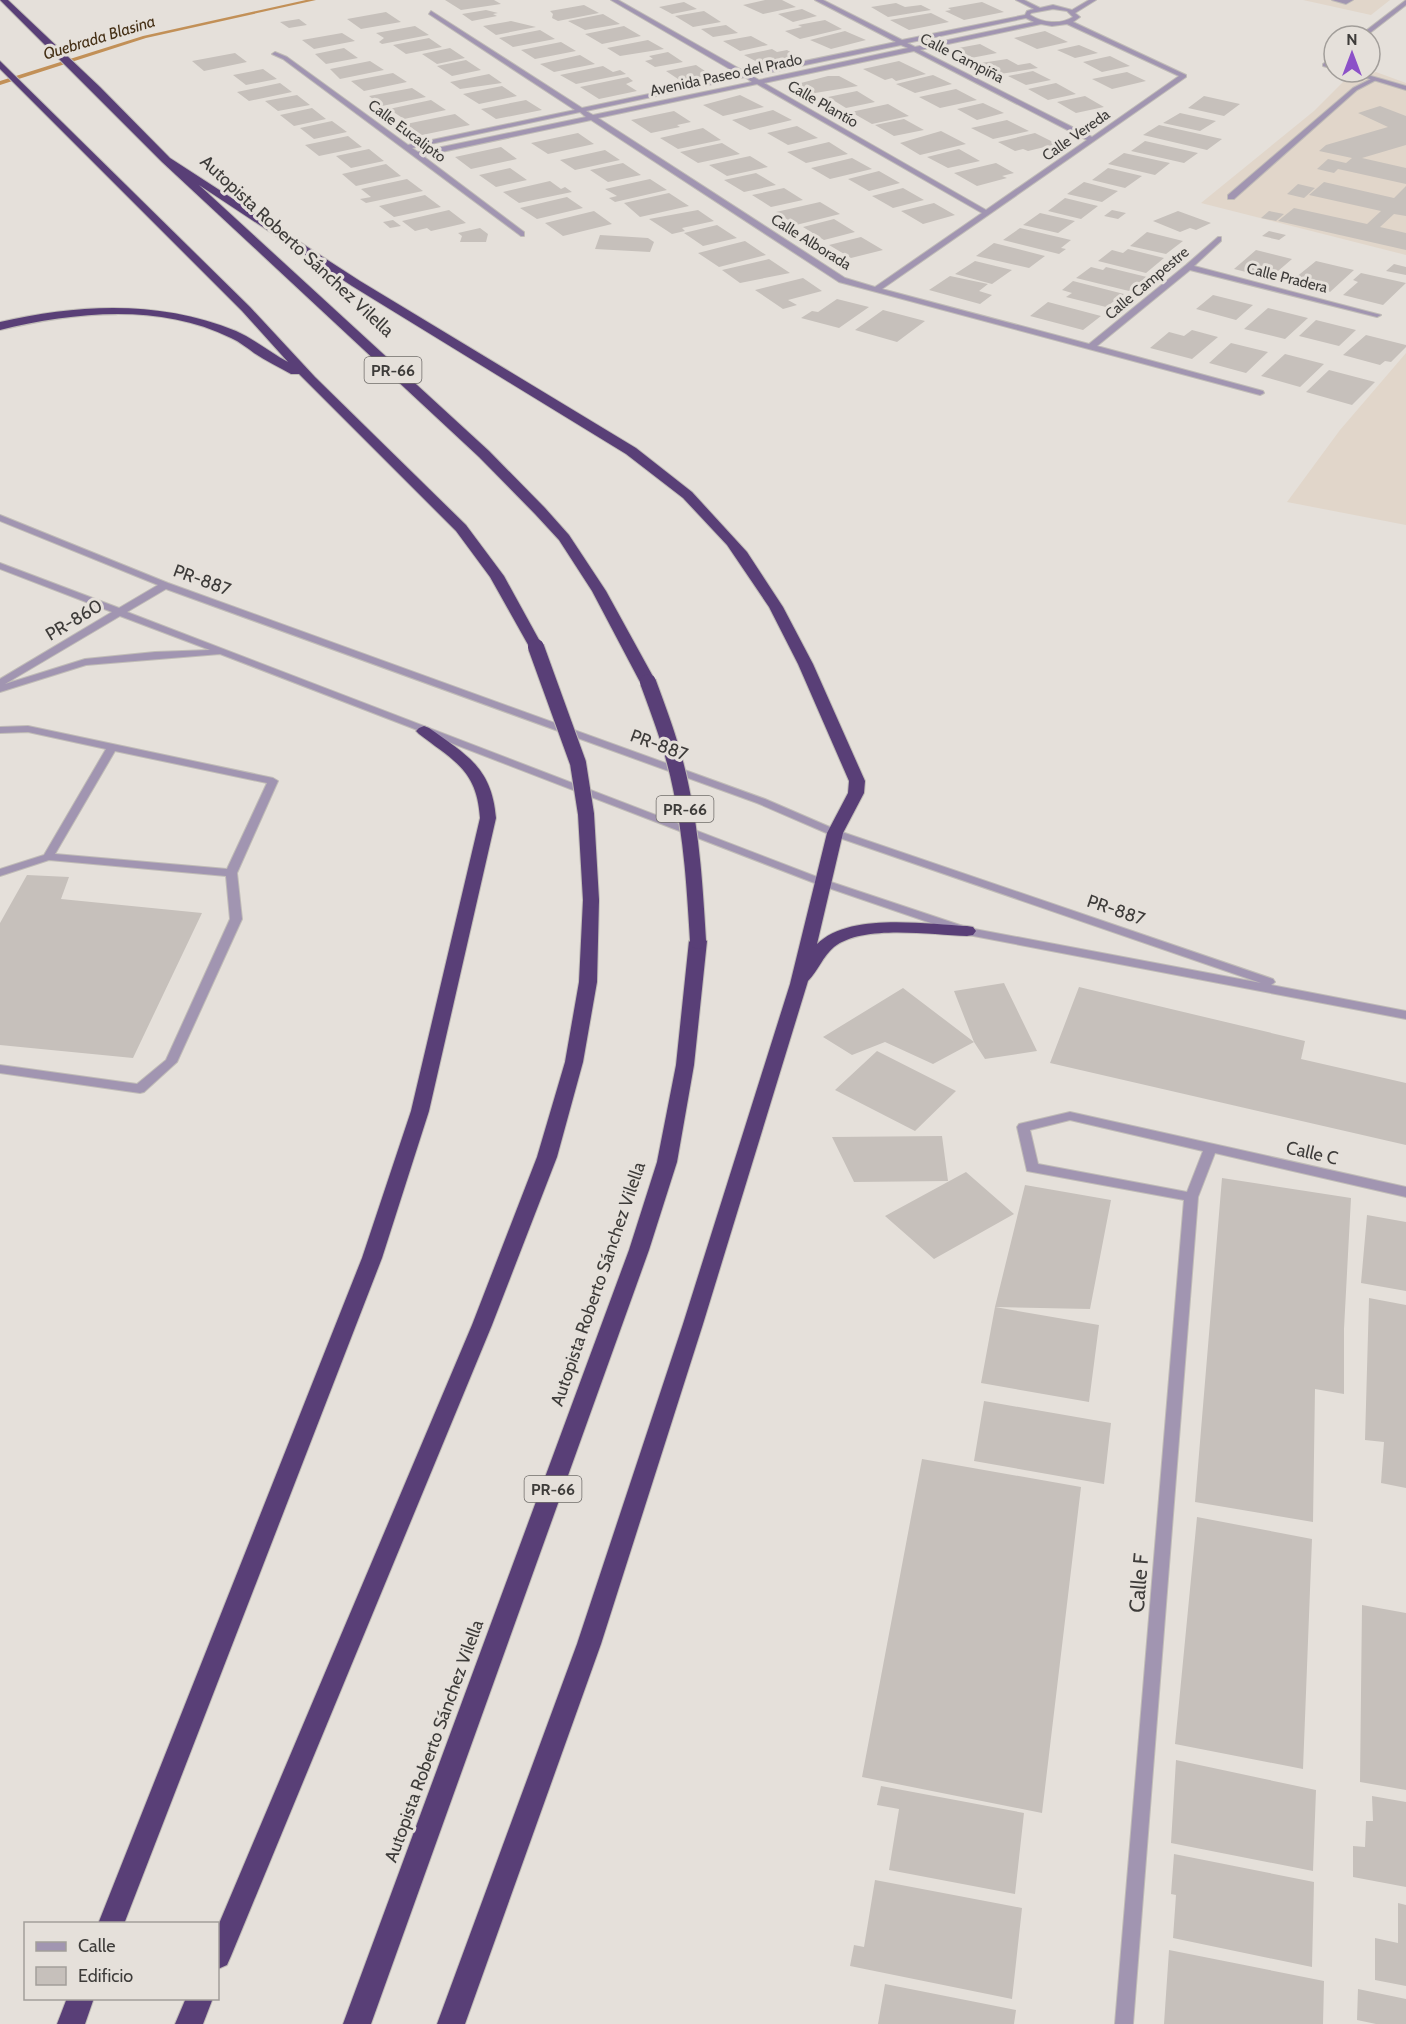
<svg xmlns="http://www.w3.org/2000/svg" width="1406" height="2024" viewBox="0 0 1406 2024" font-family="Cabin,sans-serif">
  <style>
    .built { fill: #e1d6ca }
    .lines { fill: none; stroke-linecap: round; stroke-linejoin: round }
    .stream { fill: #c29057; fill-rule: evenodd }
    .building { fill: #c6c0bb }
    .service-casing { stroke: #c0bcb7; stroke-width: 2 }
    .minor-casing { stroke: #c0bcb7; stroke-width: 2 }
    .tertiary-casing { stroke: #c0bcb7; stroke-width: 2 }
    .motorway-casing { stroke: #c0bcb7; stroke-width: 2 }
    .service { fill: #a195b1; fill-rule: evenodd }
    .minor { fill: #a195b1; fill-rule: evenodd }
    .tertiary { fill: #a195b1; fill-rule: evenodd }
    .motorway { fill: #593f77; fill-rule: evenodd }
    .motorway-bridge-casing { stroke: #c0bcb7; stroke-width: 18; stroke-linecap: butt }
    .motorway-bridge { stroke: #593f77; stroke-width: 16 }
    .labels { text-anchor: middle; stroke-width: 6; stroke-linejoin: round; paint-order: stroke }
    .far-street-label { font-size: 15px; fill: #3e3c3a; stroke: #e5e0da }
    .far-water-label { font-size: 16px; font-style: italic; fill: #453016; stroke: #e5e0da }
    .shield { fill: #e5e0da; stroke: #706d6a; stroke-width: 1.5 }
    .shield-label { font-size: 16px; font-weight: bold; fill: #3e3c3a }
    .street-label { font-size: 18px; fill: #3e3c3a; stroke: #e5e0da }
    .near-street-label { font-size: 21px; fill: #3e3c3a; stroke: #e5e0da }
  </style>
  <rect width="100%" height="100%" fill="#e5e0da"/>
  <!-- built -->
  <path class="built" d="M1303,0H1390L1371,15Z
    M1376,72L1406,83V255L1201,203L1314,111L1345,80Z
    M1406,353V525L1287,502L1340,430Z"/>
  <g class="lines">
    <!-- stream -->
    <path class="stream" d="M306,0H316L146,38L0,85V81L143,36Z"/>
  </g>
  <!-- building -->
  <path class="building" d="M445,0H494L501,4L461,10Z
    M765,0H782L796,7L763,14L743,5Z
    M684,2L697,9L672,14L659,7Z
    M982,2L1004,12L964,20L945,11L951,10L948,8Z
    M896,3L905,7L921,5L931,10L888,17L871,7Z
    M584,5L599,13L558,21L552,18L553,14L550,11Z
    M802,9L817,16L793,22L778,14Z
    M486,10L498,13L493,14L497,16L472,21L462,14Z
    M704,11L721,22L693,27L675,16Z
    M386,12L401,22L361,29L347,19Z
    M931,13L949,22L909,30L890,20Z
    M603,14L620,24L585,30L568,21Z
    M299,19L307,25L289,28L280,22Z
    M825,20L842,29L800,39L785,31L802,27L798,25Z
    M511,21L536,27L496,35L483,26Z
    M726,25L738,33L713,37L701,29Z
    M415,26L429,35L382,44L379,42L384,38L376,33Z
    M624,26L641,36L602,44L585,34Z
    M540,30L555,39L513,47L499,38Z
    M845,31L866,40L831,49L810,40Z
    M1045,31L1068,42L1037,49L1014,38Z
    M342,33L355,41L314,49L302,40Z
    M751,36L768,45L740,51L723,41Z
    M429,38L442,47L406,54L393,45Z
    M648,40L664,49L620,56L607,48Z
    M561,42L576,51L535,59L521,50Z
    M980,44L997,53L971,58L953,49Z
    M1079,45L1098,53L1075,58L1057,50Z
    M344,48L358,58L326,64L315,54Z
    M450,48L465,58L437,64L422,54Z
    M772,49L777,52L787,50L799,57L761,64L744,55Z
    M668,52L683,62L655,67L645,61L653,59L649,56Z
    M235,53L247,62L204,71L192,61Z
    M580,55L595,64L554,72L540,64Z
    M1110,56L1130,66L1102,72L1083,62Z
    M1007,59L1018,65L1030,63L1038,68L1000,74L981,63Z
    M466,60L481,70L452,76L437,66Z
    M370,61L384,70L340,79L330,69Z
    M899,61L926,74L896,81L892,78L885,80L863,69Z
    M696,65L711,75L681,81L666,71Z
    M603,66L613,72L620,70L626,74L576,84L560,75Z
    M263,69L277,79L246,85L233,75Z
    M1033,71L1051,80L1026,85L1008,76Z
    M1127,72L1146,81L1112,89L1092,79Z
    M393,73L407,82L364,91L351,81Z
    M489,74L502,83L460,89L450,82Z
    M933,75L952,84L915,93L896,84Z
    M828,76H839L858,86L815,93L797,84Z
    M628,77L633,81L626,84L637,91L599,99L580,87Z
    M280,83L292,92L249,101L237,92Z
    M1056,83L1076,94L1048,100L1028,89Z
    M502,86L517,96L479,104L463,94Z
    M412,88L426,97L382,106L369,96Z
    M956,89L977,100L940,108L919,97Z
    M857,91L875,102L846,108L828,97Z
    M297,95L310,105L278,111L265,101Z
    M740,95L764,107L723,116L703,105Z
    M1085,96L1104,107L1076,113L1057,102Z
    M1204,96L1240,104L1224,116L1188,108Z
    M431,100L446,110L404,119L389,109Z
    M526,100L542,110L496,119L481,109Z
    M983,103L1004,113L977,120L957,109Z
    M888,104L909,116L872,124L851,112Z
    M1380,106L1406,116V145L1362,158L1406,168V184L1338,169L1334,173L1317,169L1328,159L1346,163L1352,158L1319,151L1326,145L1388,127L1358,113Z
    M312,108L326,119L294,126L280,115Z
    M773,110L792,120L750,130L732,120Z
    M674,111L691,122L677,125L680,127L651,133L631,120Z
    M1180,113L1216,121L1200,131L1163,123Z
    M455,114L470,125L422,135L406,124Z
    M904,119L924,130L894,136L875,125Z
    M1007,120L1029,131L993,139L971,128Z
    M332,121L347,132L314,139L300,128Z
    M1159,125L1222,139L1207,150L1143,135Z
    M797,126L818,138L788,145L767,133Z
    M703,128L721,140L678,149L660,138Z
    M941,131L966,144L920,155L900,143Z
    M578,133L594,144L548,154L531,143Z
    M1035,133L1057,144L1028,151L1023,149L1015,151L998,142Z
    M348,136L362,147L319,156L305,145Z
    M1145,141L1198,153L1184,163L1131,151Z
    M829,142L848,154L806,163L787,152Z
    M722,143L740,154L698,163L680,152Z
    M501,147L517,159L471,169L455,157Z
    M369,149L384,161L351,168L336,156Z
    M959,149L980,161L948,168L927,157Z
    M605,150L620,160L575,170L560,160Z
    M1124,153L1170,163L1155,175L1108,164Z
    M750,156L768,167L727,176L709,165Z
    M852,158L872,169L830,179L811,168Z
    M623,163L641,175L608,182L590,170Z
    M996,163L1014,173L1002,176L1007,178L977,186L954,173Z
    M386,164L401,176L356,186L342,174Z
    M510,168L527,180L496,187L479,175Z
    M1108,168L1142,176L1125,188L1092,180Z
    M879,171L900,183L869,191L848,179Z
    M756,173L776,185L744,192L724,180Z
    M407,179L423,191L366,203L360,199L371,197L361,189Z
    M650,179L667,190L615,202L609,198L617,196L605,189Z
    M550,181L561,189L565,187L572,192L519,203L503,192Z
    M1084,182L1118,191L1102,202L1067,194Z
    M1324,182L1394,198L1406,186V216L1394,214L1380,227L1406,233V250L1278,221L1294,208L1367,224L1381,211L1309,195Z
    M1298,184L1315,188L1304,198L1287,194Z
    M784,188L803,200L771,207L752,195Z
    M903,188L924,200L893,208L872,196Z
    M669,193L689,206L640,217L624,203Z
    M425,195L441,207L394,217L379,206Z
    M567,197L583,208L537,219L520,208Z
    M1065,198L1098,206L1081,219L1048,211Z
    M820,202L840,214L796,225L776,212Z
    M934,203L955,215L923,224L901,211Z
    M449,210L466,223L431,231L427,228L415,231L402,221Z
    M698,210L714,221L682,228L685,231L672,234L649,219Z
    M1112,210L1126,213L1118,219L1104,216Z
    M594,211L612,224L563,236L545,223Z
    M1178,211L1211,223L1196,230L1190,228L1180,232L1153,221Z
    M1269,211L1284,214L1276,221L1261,218Z
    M1040,213L1075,221L1058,233L1023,225Z
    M834,219L855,232L824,240L803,227Z
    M393,220L401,226L390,228L383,222Z
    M717,225L737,238L703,246L684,233Z
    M480,228L488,234L486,242H460L462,236L458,233Z
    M1020,228L1071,240L1061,248L1066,249L1059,254L1003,240Z
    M1269,231L1286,235L1279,240L1262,236Z
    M1147,232L1183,241L1166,254L1130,246Z
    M600,235L648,238L654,242L650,252L595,249Z
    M861,237L883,250L851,258L829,245Z
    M745,241L766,255L719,267L698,253Z
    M994,243L1045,256L1029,268L976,256Z
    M1128,249L1164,258L1146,273L1098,261L1112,250L1123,253Z
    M1256,250L1292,259L1270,278L1234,269Z
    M769,259L790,273L740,283L722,270Z
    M975,261L1012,270L992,284L955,274Z
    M1316,261L1354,270L1330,292L1290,282Z
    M1394,264L1406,267V275L1386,271Z
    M1091,267L1103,270L1106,267L1147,277L1129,291L1076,278Z
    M1361,273L1406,283L1383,305L1343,295L1358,282L1353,280Z
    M950,276L988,284L979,291L992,295L980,304L929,290Z
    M803,278L822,291L788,300L797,305L783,309L755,290Z
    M1073,281L1124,294L1106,307L1066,297L1072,293L1062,290Z
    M1213,295L1253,305L1236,320L1196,309Z
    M837,299L869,307L839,328L801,318L812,311L818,312Z
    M1048,302L1101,316L1083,330L1030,316Z
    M1268,308L1308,318L1285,339L1244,329Z
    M883,310L925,321L897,342L855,330Z
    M1316,320L1356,330L1339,346L1299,336Z
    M1192,330L1218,337L1192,359L1150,348L1169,332L1184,336Z
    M1366,335L1406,345V347L1391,362L1385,361L1380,365L1343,355Z
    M1231,343L1268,352L1246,373L1209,363Z
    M1285,354L1324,364L1300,387L1261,376Z
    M1329,370L1375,382L1352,405L1306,392Z
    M27,875L69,877L61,899L202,913L133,1058L0,1045V923Z
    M1004,983L1037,1051L985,1059L974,1042L954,991Z
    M1079,987L1305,1041L1301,1059L1406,1083V1145L1050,1063Z
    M903,988L974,1042L933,1064L885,1042L852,1055L823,1037Z
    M877,1051L956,1091L915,1131L835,1090Z
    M942,1136L948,1181L854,1182L832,1137Z
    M966,1172L1014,1214L934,1259L885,1216Z
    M1222,1178L1351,1198L1344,1329V1394L1315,1389L1313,1522L1195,1502Z
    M1025,1185L1111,1200L1090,1309L995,1307Z
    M1367,1215L1406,1222V1291L1361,1283Z
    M1369,1298L1406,1305V1488L1381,1483L1384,1442L1365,1440Z
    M995,1307L1099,1325L1089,1402L981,1383Z
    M984,1401L1111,1423L1104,1484L974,1461Z
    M922,1459L1081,1487L1042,1813L862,1777Z
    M1197,1517L1312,1539L1303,1769L1175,1744Z
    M1362,1605L1406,1613V1790L1360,1782Z
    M1176,1760L1316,1790L1313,1871L1171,1843Z
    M881,1786L1024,1813L1015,1894L889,1870L899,1809L877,1805Z
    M1372,1796L1406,1802V1887L1353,1877V1846L1365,1847L1366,1821H1373Z
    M1174,1854L1314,1882L1312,1967L1173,1938L1176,1895L1171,1894Z
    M875,1880L1022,1908L1012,1999L850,1966L854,1945L864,1947Z
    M1398,1903L1406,1905V1986L1375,1980V1938L1398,1943Z
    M1169,1950L1324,1981L1323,2024H1164Z
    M885,1984L1016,2010L1014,2024H878Z
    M1358,1989L1406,1999V2024H1376L1357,2020Z"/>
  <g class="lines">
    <defs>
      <path id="service" d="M1332,0H1353L1346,4Z
        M1373,78L1378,79L1357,90L1234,199H1228V195L1353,88Z
        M28,726L273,778L278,781L237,873L242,919L177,1062L144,1092L140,1093L0,1073V1065L137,1084L166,1060L230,919L226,876L49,860L0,876V869L44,855L106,749L28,732L0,733V727ZM115,751L267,783L227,869L55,854Z"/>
      <path id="minor" d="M611,0H618L747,73L896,42L815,0H823L902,40L1025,15L1027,11L1034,9L1016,0H1024L1040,8L1053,5L1072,10L1089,0H1096L1075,13L1080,17L1073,22L1186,75V77L882,289L1089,344L1186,265L1218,237H1221V241L1194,266L1381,315L1377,317L1190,270L1097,346L1263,391L1264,393L1260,395L839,282L591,120L423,156L524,232V236H521L283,59L272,54L275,52L287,57L408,145L575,110L429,14L431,11L582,108L740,75ZM1053,9L1067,11L1073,17C1060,25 1043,23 1030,15L1031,13ZM1026,18L1034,22L915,47L907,43ZM1041,24L1052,26L1067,24L1179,76L1092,137L920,50ZM901,45L908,48L759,80L752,76ZM914,51L1087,140L986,210L764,83ZM745,77L752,82L593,115L586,111ZM757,84L982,213L875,287L845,278L598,118ZM580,112L586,117L418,152L412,148Z
        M1406,0V5L1366,36H1359Z
        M1334,56V61L1330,64L1334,65V69L1323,66V64Z
        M1347,72H1357L1406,86V90Z
        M1070,1112L1406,1187V1197L1215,1153L1198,1197L1133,2024H1115L1184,1200L1027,1171L1017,1127L1019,1124ZM1070,1120L1203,1151L1187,1192L1038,1164L1030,1130Z"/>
      <path id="tertiary" d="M0,515L168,583L765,799L839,831L1273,979L1275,982L1271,985L1406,1011V1019L963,934L817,884L220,654L86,665L0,692V679L112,612L0,569V563L119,608L158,585L0,521ZM166,589L757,803L831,835L1261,983L969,928L825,880L127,612ZM120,616L210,650L155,652L85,659L5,684Z"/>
      <path id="motorway" d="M0,0H8L100,87L170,158L360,281L636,448L692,492L747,552L783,607L813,664L865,781L864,793L843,833L817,944C849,912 925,924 967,926L973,927L976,931L973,935L967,936C931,935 863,924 834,947C823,956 818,971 808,981L703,1324L601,1644L465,2024H437L577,1644L683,1324L790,984L827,833L848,793L849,781L798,664L769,607L727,545L683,498L626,454L352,286L199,185L489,451L545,508L569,535L606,591L656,682L648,687L640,682L592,591L559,540L535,514L479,457L162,162Z
        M0,61L250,307L315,377L466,525L504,576L543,647L541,650H531L490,577L456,531L299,374H291C279,367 266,361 254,353C247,348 240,342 231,338C159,303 75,312 0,330V322C79,304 160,300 236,331C254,339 271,353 288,362L242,311L0,69Z
        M424,726L429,728C467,755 492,768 496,818L429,1111L382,1258L124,1924H98L362,1258L411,1111L480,818C477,770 454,761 419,734L416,731L419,728Z
        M591,895L597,896L599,900L597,982L583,1062L557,1157L492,1325L231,1956L227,1965L218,1969V1926L472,1325L537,1157L565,1062L579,982L583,900L585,896Z
        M698,936L704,937L707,941L694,1065L677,1162L649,1250L371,2024H343L629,1250L657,1162L676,1065L689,941L692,937Z
        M67,1998H94L85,2024H57Z
        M186,1998H213L203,2024H175Z"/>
    </defs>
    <!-- service casing -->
    <use href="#service" class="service-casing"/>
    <!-- minor casing -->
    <use href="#minor" class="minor-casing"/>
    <!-- tertiary casing -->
    <use href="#tertiary" class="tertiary-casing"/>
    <!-- motorway casing -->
    <use href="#motorway" class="motorway-casing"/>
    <!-- service -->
    <use href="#service" class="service"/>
    <!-- minor -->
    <use href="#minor" class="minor"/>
    <!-- tertiary -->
    <use href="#tertiary" class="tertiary"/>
    <!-- motorway -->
    <use href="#motorway" class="motorway"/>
    <defs>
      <path id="motorway-bridge" d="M536,647L578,763L586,814L591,900
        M648,682C661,717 674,752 681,788C692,839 695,890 698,941"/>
    </defs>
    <!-- motorway-bridge casing -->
    <use href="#motorway-bridge" class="motorway-bridge-casing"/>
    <!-- motorway-bridge -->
    <use href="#motorway-bridge" class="motorway-bridge"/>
  </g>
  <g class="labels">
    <!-- far-street labels -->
    <g class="far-street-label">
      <text transform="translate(962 58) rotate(27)" y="5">Calle Campiña</text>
      <text transform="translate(726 75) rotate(-12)" y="5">Avenida Paseo del Prado</text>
      <text transform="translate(823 104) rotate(30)" y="5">Calle Plantío</text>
      <text transform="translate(407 131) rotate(37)" y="5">Calle Eucalipto</text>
      <text transform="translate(1076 135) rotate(-35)" y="5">Calle Vereda</text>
      <text transform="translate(811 242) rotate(32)" y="5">Calle Alborada</text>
      <text transform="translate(1287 278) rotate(14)" y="5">Calle Pradera</text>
      <text transform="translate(1147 283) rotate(-40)" y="5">Calle Campestre</text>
    </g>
    <!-- far-water labels -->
    <g class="far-water-label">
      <text transform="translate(99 37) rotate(-17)" y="6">Quebrada Blasina</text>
    </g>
    <!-- shield labels -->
    <g class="shield">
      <rect x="364.5" y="357" width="57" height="26" rx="4.5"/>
      <rect x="656.5" y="796" width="57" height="26" rx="4.5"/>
      <rect x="524.5" y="1476" width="57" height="26" rx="4.5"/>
    </g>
    <g class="shield-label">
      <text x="393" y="376">PR-66</text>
      <text x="685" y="815">PR-66</text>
      <text x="553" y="1495">PR-66</text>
    </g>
    <!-- street labels -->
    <g class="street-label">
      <text transform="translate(297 246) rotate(43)" y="6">Autopista Roberto Sánchez Vilella</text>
      <text transform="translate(202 580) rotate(20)" y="6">PR-887</text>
      <text transform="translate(74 620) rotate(-31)" y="6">PR-860</text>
      <text transform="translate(659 745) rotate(20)" y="6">PR-887</text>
      <text transform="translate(1116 910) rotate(19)" y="6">PR-887</text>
      <text transform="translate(1312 1153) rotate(13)" y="6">Calle C</text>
      <text transform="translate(598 1284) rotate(-71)" y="6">Autopista Roberto Sánchez Vilella</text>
      <text transform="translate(434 1741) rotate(-70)" y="6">Autopista Roberto Sánchez Vilella</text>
    </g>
    <!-- near-street labels -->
    <g class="near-street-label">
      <text transform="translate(1139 1583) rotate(-85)" y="7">Calle F</text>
    </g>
  </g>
  <!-- legend -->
  <rect x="24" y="1922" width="195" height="78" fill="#e5e0da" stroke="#a29e9a" stroke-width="1.5"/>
  <rect x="36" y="1942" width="30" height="9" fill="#a195b1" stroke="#a29e9a" stroke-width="1.5"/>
  <text x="78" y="1952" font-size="18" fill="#3e3c3a">Calle</text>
  <rect x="36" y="1967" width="30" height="18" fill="#c6c0bb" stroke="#a29e9a" stroke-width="1.5"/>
  <text x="78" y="1982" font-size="18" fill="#3e3c3a">Edificio</text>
  <!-- north arrow -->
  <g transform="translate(1352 54)"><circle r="28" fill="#e5e0da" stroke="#a29e9a" stroke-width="1.5"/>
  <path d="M0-4.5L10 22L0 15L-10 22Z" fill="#8c51c8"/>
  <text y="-9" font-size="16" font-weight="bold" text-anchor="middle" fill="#3e3c3a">N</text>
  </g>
</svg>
